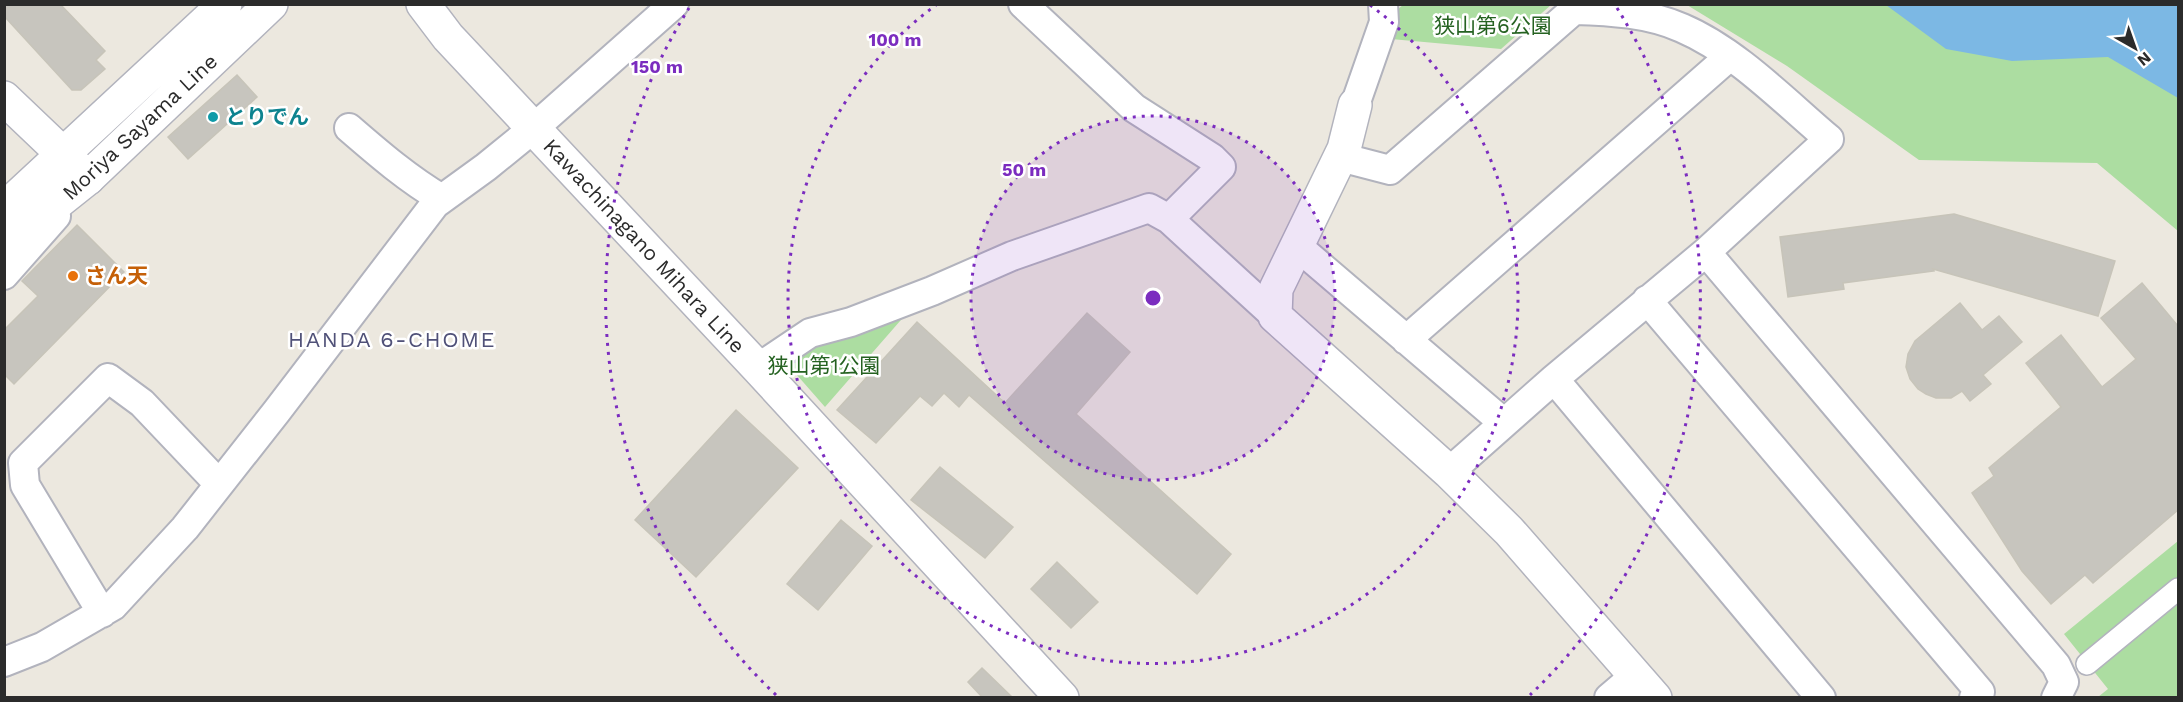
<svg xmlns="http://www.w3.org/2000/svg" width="2183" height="702" viewBox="0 0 2183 702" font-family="'Work Sans','Noto Sans JP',sans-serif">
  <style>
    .green { fill: #acdda1 }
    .water { fill: #7cb8e4 }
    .building { fill: #c7c5be; stroke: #c7c4b9; stroke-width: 1.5 }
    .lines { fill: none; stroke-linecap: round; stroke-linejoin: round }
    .pedestrian-casing { stroke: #b2b3bd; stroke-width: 24 }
    .minor-casing { stroke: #b2b3bd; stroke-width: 32 }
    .tertiary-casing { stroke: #b2b3bd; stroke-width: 36 }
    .secondary-casing { stroke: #b2b3bd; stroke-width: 36 }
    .pedestrian { stroke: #fff; stroke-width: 21 }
    .minor { stroke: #fff; stroke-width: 28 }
    .tertiary { stroke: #fff; stroke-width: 33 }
    .secondary { stroke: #fff; stroke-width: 33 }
    .ring { fill: none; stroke: #7b2cbf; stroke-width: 3; stroke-dasharray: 3 6 }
    .culture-dot { fill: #0f9aa8; stroke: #fff; stroke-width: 2 }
    .food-dot { fill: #e8710a; stroke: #fff; stroke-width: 2 }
    .labels { text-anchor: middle; stroke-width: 5; stroke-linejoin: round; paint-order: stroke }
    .park-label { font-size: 21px; fill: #256221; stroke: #fff }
    .culture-label { font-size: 21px; font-weight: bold; fill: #0d838f; stroke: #fff; text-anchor: start }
    .street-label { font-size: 21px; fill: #2b2b2b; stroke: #fff }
    .food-label { font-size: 21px; font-weight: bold; fill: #c56008; stroke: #fff; text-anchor: start }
    .neighbourhood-label { font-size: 22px; letter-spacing: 1.5px; fill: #505178; stroke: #fff }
    .centre { fill: #7b2cbf; stroke: #fff; stroke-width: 3 }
    .ring-label { font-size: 18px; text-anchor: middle; font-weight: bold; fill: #7b2cbf; stroke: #fff; stroke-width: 5; stroke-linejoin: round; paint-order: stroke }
  </style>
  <rect width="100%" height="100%" fill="#ece8df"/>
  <!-- green -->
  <path class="green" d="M1403,5H1551L1501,49L1391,39L1398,9Z
    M1687,5H2178V231L2097,163L1919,160L1787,66Z
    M914,305L825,407L782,358Z
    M2178,541V697H2098L2108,689L2064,634Z"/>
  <!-- water -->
  <path class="water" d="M1886,5H2178V98L2108,57L2012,61L1946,49Z"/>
  <!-- building -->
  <path class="building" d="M4,4H60L105,51L96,60L105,69L81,90H72L4,16Z
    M237,75L257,97L188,159L168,137Z
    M1954,214L2115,261L2098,316L1933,269L1934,271L1843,283L1844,289L1788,297L1780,237Z
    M77,225L124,272L14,384L4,374V330L38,296L22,281Z
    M2142,283L2178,326V510L2093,583L2085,575L2051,604L2022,571L1972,493L1994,476L1989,468L2061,407L2026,363L2061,335L2102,387L2136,359L2101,318Z
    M1960,303L1982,330L1999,316L2022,342L1983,375L1991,384L1970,401L1962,391L1951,398H1936L1926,394L1918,389L1910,379L1906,367L1908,354L1915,341Z
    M1087,313L1130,352L1076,414L1231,554L1197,594L969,395L959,407L944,393L932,406L920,396L876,443L837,410L917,322L1005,403Z
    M736,410L798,468L696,577L635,520Z
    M940,467L1013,527L985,558L911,500Z
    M841,520L872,546L818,610L787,584Z
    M1057,562L1098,602L1071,628L1031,589Z
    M982,668L1013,698H983L968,682Z"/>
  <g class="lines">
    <defs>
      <path id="pedestrian" d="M2087,664L2178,589"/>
      <path id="minor" d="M1023,4L1134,108L1212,158L1221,167L1169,219L1275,316
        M1355,105L1384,22L1383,4
        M349,128C379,154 408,179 442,199
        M1340,157L1390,170L1574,10C1610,11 1648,13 1682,28C1736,51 1784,101 1829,139L1706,252L1554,379L1449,472
        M1297,246L1504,423
        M1706,252L2056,665L2064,682L2056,698
        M4,275L56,216
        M1647,300L1980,692L1974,698
        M1406,340L1730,56
        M758,368L810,333L851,322L932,291L1012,256L1149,208L1169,219
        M1554,379L1821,698
        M102,613L25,485L23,463L108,378L142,403L219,484
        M4,662L42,647L113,606L185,528L277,411L435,204L486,167L534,128L674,4
        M1609,698L1636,675"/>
      <path id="tertiary" d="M4,98L88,178
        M1355,105L1344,149L1276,289L1275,316L1449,472L1509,531L1655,698"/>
      <path id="secondary" d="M423,4L448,37L758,368L1062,698
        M4,209L225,4
        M4,245L88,178L271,4"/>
    </defs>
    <!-- pedestrian casing -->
    <use href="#pedestrian" class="pedestrian-casing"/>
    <!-- minor casing -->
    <use href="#minor" class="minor-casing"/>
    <!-- tertiary casing -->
    <use href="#tertiary" class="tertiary-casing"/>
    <!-- secondary casing -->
    <use href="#secondary" class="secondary-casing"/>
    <!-- pedestrian -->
    <use href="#pedestrian" class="pedestrian"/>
    <!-- minor -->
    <use href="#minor" class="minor"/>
    <!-- tertiary -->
    <use href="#tertiary" class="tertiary"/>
    <!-- secondary -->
    <use href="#secondary" class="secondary"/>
  </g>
  <!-- distance rings -->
  <circle cx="1153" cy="298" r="182" fill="#7b2cbf" fill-opacity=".12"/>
  <g class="ring">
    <circle cx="1153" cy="298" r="182"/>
    <path d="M1370 5A365 365 0 1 1 936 5"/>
    <path d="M776 695A547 547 0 0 1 689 8M1617 8A547 547 0 0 1 1530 695"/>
  </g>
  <!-- markers -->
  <circle class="culture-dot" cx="213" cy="117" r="6"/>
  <circle class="food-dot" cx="73" cy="276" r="6"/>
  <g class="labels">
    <!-- park labels -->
    <g class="park-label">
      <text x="1493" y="33">狭山第6公園</text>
      <text x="824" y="373">狭山第1公園</text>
    </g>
    <!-- culture labels -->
    <g class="culture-label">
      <text x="225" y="124">とりでん</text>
    </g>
    <!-- street labels -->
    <g class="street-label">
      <text transform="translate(140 127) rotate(-43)" y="7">Moriya Sayama Line</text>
      <text transform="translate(644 246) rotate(47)" y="7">Kawachinagano Mihara Line</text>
    </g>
    <!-- food labels -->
    <g class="food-label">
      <text x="85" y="283">さん天</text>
    </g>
    <!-- neighbourhood labels -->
    <g class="neighbourhood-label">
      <text x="392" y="347">HANDA 6-CHOME</text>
    </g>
  </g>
  <circle cx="1153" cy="298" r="9" class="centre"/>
  <g class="ring-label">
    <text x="895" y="46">100 m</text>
    <text x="657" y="73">150 m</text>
    <text x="1024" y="176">50 m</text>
  </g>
  <!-- border -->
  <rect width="2183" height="702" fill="none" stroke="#2b2b2b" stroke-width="12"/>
  <!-- north arrow -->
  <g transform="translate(2135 48) rotate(140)" stroke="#ffffff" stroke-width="4.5" paint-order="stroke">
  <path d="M0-4.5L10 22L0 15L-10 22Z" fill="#2b2b2b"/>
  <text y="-9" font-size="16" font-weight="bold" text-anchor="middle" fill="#2b2b2b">N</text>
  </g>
</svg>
